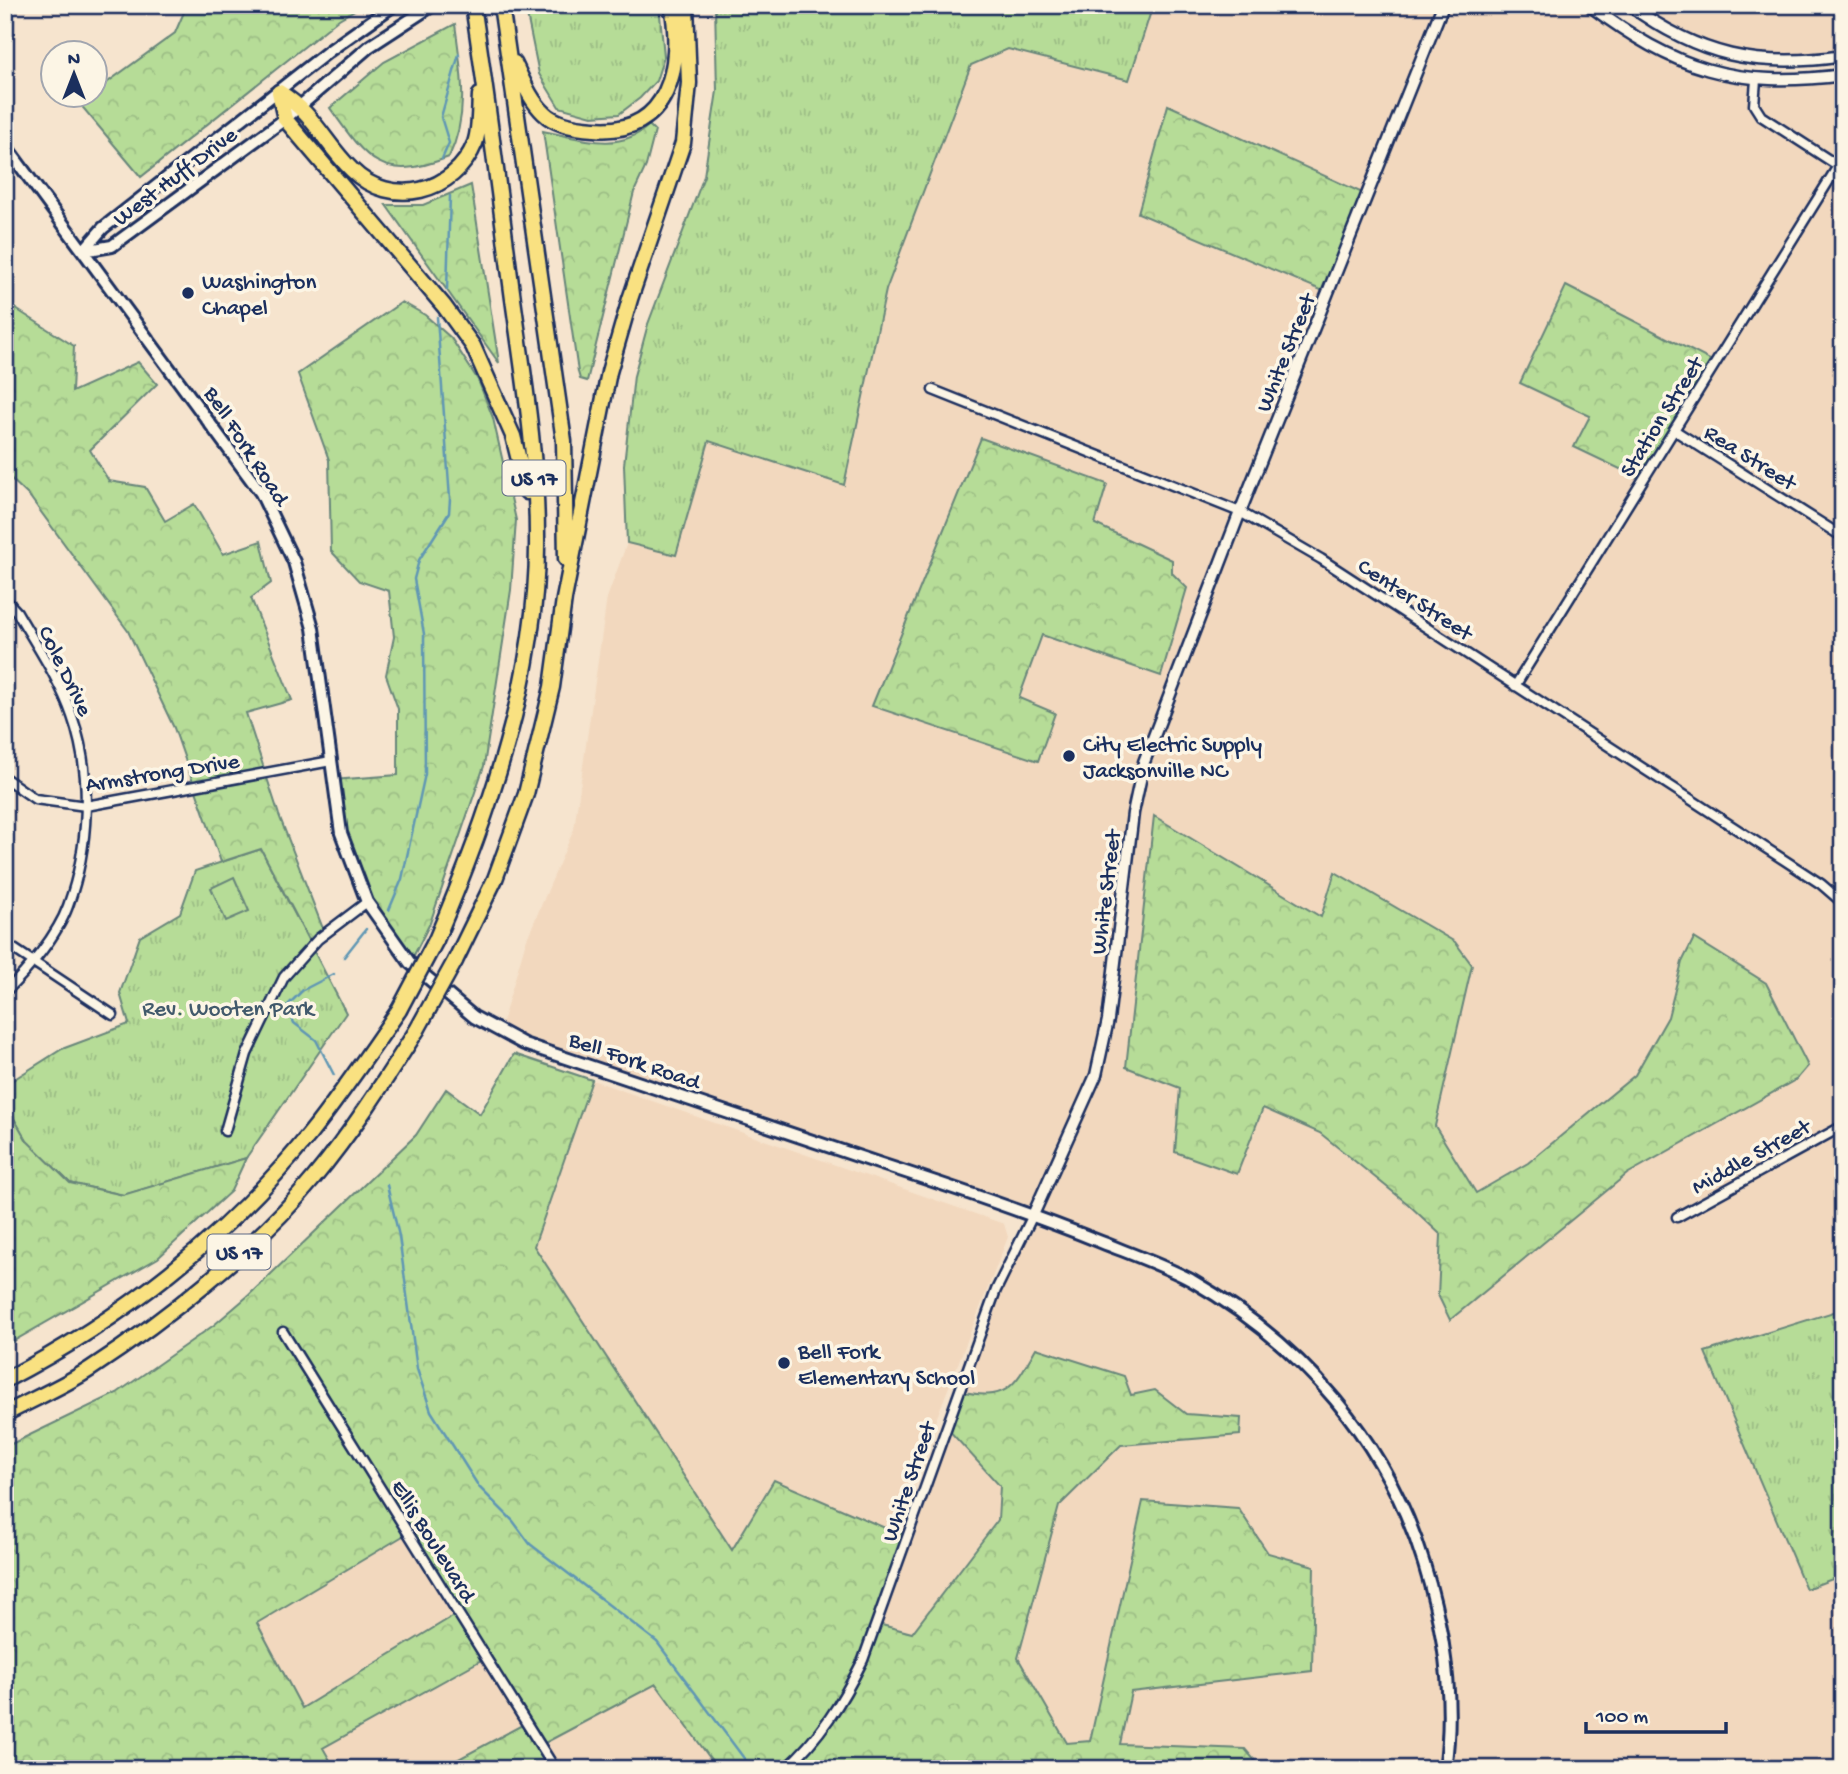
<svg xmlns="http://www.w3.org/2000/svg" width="1848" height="1774" viewBox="0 0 1848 1774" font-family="'Gochi Hand',sans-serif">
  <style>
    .built { fill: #f2d8be }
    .grass { fill: url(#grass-tufts); stroke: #68867a; stroke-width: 2 }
    .forest { fill: url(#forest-crowns); stroke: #68867a; stroke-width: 2; fill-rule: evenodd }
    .pitch { fill: #b6dc97; stroke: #68867a; stroke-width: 2 }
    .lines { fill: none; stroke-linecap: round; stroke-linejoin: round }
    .stream { stroke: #6097b4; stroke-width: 2.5 }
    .minor-casing { stroke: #1b2f5e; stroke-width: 13 }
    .tertiary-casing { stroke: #1b2f5e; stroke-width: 15 }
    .secondary-casing { stroke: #1b2f5e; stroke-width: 16 }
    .motorway-casing { stroke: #1b2f5e; stroke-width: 19 }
    .minor { stroke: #fcf5e5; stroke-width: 8 }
    .tertiary { stroke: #fcf5e5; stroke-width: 10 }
    .secondary { stroke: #fcf5e5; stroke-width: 10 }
    .motorway { stroke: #f9e181; stroke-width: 14 }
    .motorway-bridge-casing { stroke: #1b2f5e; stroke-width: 19; stroke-linecap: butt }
    .motorway-bridge { stroke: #f9e181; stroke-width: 14 }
    .poi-dot { fill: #1b2f5e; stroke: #fcf5e5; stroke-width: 2.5 }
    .labels { text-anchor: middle; stroke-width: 7; stroke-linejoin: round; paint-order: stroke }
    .shield { fill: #fcf5e5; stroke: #5e6a86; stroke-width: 2 }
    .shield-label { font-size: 21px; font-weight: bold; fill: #1b2f5e }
    .street-label { font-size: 23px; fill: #1b2f5e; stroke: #fcf5e5 }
    .poi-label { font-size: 23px; fill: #1b2f5e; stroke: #fcf5e5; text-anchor: start }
    .park-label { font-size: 23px; fill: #425a6c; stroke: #fcf5e5 }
  </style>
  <defs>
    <pattern id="grass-tufts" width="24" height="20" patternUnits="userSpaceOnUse" patternTransform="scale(1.75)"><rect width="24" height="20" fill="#b6dc97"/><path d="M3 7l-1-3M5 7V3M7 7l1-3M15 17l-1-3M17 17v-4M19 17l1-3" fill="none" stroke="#9cbd85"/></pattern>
    <pattern id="forest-crowns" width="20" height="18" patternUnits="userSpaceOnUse" patternTransform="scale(1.75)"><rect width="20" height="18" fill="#b6dc97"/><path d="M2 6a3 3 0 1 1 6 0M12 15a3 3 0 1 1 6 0" fill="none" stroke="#9cbd85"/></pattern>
  </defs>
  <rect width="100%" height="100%" fill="#f6e4ce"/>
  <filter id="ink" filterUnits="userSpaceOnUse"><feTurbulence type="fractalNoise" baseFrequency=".0143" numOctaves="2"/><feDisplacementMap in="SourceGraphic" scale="14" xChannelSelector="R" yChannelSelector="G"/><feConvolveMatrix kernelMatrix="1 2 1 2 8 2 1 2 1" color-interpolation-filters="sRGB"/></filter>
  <g filter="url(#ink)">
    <!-- built -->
    <path class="built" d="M1153,5H1589L1652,48L1728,75H1843V1769H1262L1245,1749L1120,1745L1131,1692L1312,1671L1314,1566L1268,1553L1238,1508L1144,1501L1090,1741L1067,1743L1018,1658L1059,1506L1121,1445L1240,1435L1241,1418L1186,1414L1155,1390L1131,1396L1015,1385L999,1394L984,1396L959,1391L996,1290L1033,1215L500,1030L526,941L574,829L607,598L627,543L676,555L709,441L844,485L886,290L971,65L1008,49L1129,80Z
      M1640,5H1843V51L1795,59L1758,54L1693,38Z
      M592,1080L1004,1224L1008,1237L892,1531L774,1481L732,1551L534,1246Z
      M946,1427L1001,1486L997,1520L912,1633L877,1624Z
      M408,1533L458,1613L302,1708L257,1623Z
      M486,1658L526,1723L440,1769H335L323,1748Z
      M656,1684L718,1769H555L540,1746Z"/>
    <!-- grass -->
    <path class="grass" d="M525,5H659L664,56L656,81L640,98L619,114L592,116L559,107L539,74Z
      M715,5H1153L1129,80L1008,49L971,65L886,290L844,485L709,441L676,555L627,543L624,465L634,376L648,324L704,176L717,91Z
      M261,849L346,1013L246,1158L124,1195L70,1183L27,1141L5,1103V1085L62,1049L129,1024L120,993L140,937L180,913L195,871Z
      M1843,1309V1575L1806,1589L1705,1352Z"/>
    <!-- forest -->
    <path class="forest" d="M187,5H363L339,19L141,177L79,103L175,33Z
      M455,24C461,70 470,113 449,157C382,183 367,161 330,108L384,62Z
      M1168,105L1367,195L1328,293L1138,213Z
      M649,125L655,131L646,166L634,192L587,381L580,379L578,372L543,131C579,138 619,154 649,125Z
      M471,185L499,363L386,205H423Z
      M1566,286L1716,363L1671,427L1643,480L1574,447L1590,416L1520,383Z
      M5,302L74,346L72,392L138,362L157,384L90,450L109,481L145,487L165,521L194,504L223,554L261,541L271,583L251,598L292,700L246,713L279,815L325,934L311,944L261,849L221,862L174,728L128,631L30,497L5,473Z
      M402,302L425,315L451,338L478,380L493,418L516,520L511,590L484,766L430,923L410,963L367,901L341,833L333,780L398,775V709L386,675L394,637L389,591L359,581L331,551L329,460L298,374Z
      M981,438L1107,484L1095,524L1172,560V573L1187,588L1161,676L1042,635L1019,698L1055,713L1038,761L872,706Z
      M1154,816L1321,917L1335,872L1455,942L1472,965L1435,1126L1476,1193L1528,1163L1635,1075L1668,1017L1682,962L1694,938L1766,983L1808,1066L1797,1079L1627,1174L1450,1320L1438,1295L1441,1235L1408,1204L1320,1133L1263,1108L1237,1174L1175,1152L1180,1088L1126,1067Z
      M514,1054L592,1080L534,1246L732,1550L774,1480L892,1531L908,1535L878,1624L912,1633L998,1520L1000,1486L946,1427L959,1391C1008,1402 1014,1387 1036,1348L1124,1376L1131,1395L1155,1390L1186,1414L1241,1418L1240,1435L1121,1445L1059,1506L1018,1658L1067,1743L1090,1741L1143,1501L1238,1508L1268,1553L1314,1566L1312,1671L1131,1692L1120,1744L1245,1749L1262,1769H718L656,1684L541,1745L555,1769H440L526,1723L485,1658L323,1748L335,1769H5V1447L117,1393L214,1325L249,1295L416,1135L446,1089L480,1114ZM408,1533L458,1613L302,1708L257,1623Z
      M5,1103L27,1141L70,1183L123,1195L246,1158L231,1191L158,1258L5,1346Z"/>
    <!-- pitch -->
    <path class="pitch" d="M234,877L249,911L226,921L211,888Z"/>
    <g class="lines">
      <!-- stream -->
      <path class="stream" d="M442,159L449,143L441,117L459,54
        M447,289L450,196
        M389,910L402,879L425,774L424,634L414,579L419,560L449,513L450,499L437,317
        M344,957L366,929
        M334,974L303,990L287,1006L294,1023L316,1040L334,1075
        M387,1185L399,1236L417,1369L431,1411L479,1487L513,1521L530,1544L657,1642L752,1769"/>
      <defs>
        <path id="minor" d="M1756,80L1754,105L1761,116L1840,167
          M933,390L1240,512L1321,559L1821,884L1843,903
          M1674,430L1843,537
          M5,599L17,612C36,645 60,680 72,716C93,775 89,848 68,906C58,934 28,971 5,992
          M1515,686L1838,166
          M5,778L35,799L86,806L331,761
          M5,943L113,1015
          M225,1131L247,1054L284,977L318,939L367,902
          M1677,1217L1843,1126
          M283,1332L555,1769
          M785,1769C820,1738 842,1702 863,1660L996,1290L1033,1215"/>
        <path id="tertiary" d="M1589,5C1676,70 1735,89 1843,75
          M1629,5C1699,56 1758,69 1843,56
          M1033,1215L1096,1075L1108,1020L1133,813L1144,762L1240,512L1443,5"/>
        <path id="secondary" d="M5,145L261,493L294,562L313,628L341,833L367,902L410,963L474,1017L524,1044C643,1084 762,1124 881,1164C955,1188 1029,1213 1101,1242C1131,1254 1163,1265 1191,1280C1302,1344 1387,1441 1424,1564C1444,1629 1455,1700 1445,1769
          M83,251L112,246L285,119L370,46L433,5
          M83,251L103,228L329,51L394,5"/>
        <path id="motorway" d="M501,5L564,441L566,559
          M514,63C522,79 530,100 544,113C556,125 577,128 594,129C670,136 683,65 672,5
          M279,92L285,119L444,306L473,346L513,436L527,492
          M279,92C315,114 324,143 352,170C391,209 455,193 475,143C480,129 479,110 480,95
          M436,940C489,816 539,673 537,536C537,457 524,378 513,299C500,201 488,103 473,5
          M455,961L495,879L526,794L552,687L564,599L609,372L630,299L683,143L689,83L686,5
          M5,1380C121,1320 227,1237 309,1135C341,1095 370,1052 399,1010
          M5,1414C33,1399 64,1386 90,1369C165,1320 256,1248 313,1179C352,1132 384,1082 417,1030"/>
      </defs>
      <!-- minor casing -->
      <use href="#minor" class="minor-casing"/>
      <!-- tertiary casing -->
      <use href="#tertiary" class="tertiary-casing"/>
      <!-- secondary casing -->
      <use href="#secondary" class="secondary-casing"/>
      <!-- motorway casing -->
      <use href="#motorway" class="motorway-casing"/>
      <!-- minor -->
      <use href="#minor" class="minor"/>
      <!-- tertiary -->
      <use href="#tertiary" class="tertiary"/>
      <!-- secondary -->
      <use href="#secondary" class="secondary"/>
      <!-- motorway -->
      <use href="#motorway" class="motorway"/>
      <defs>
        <path id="motorway-bridge" d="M399,1010L436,940
          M417,1030L455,961"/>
      </defs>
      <!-- motorway-bridge casing -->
      <use href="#motorway-bridge" class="motorway-bridge-casing"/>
      <!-- motorway-bridge -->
      <use href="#motorway-bridge" class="motorway-bridge"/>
    </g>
  </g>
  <!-- markers -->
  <g class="poi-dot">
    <circle cx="188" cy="293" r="7"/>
    <circle cx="1069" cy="756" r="7"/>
    <circle cx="784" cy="1363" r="7"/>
  </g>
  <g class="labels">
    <!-- shield labels -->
    <g class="shield">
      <rect x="502.5" y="460.5" width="63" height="35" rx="5"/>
      <rect x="207.5" y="1234.5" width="63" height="35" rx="5"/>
    </g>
    <g class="shield-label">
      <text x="534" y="485">US 17</text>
      <text x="239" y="1259">US 17</text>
    </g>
    <!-- street labels -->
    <g class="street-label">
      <text transform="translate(174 175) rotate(-37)" y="8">West Huff Drive</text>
      <text transform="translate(1284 352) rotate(-68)" y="8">White Street</text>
      <text transform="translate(1660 416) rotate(-58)" y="8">Station Street</text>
      <text transform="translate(248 445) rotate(57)" y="8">Bell Fork Road</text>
      <text transform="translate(1751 456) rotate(32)" y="8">Rea Street</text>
      <text transform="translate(1416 598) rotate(33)" y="8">Center Street</text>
      <text transform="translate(67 670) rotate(64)" y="8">Cole Drive</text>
      <text transform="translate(162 771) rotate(-9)" y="8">Armstrong Drive</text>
      <text transform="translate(1104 892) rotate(-83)" y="8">White Street</text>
      <text transform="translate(635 1059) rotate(19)" y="8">Bell Fork Road</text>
      <text transform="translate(1750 1155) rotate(-29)" y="8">Middle Street</text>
      <text transform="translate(907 1481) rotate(-71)" y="8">White Street</text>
      <text transform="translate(435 1540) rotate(58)" y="8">Ellis Boulevard</text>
    </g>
    <!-- poi labels -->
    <g class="poi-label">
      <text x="202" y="288">Washington<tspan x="202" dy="26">Chapel</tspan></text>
      <text x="1083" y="751">City Electric Supply<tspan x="1083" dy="26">Jacksonville NC</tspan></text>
      <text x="798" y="1358">Bell Fork<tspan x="798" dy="26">Elementary School</tspan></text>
    </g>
    <!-- park labels -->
    <g class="park-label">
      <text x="228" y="1015">Rev. Wooten Park</text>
    </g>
  </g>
  <!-- margin -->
  <rect width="1848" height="1774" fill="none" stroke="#fcf5e5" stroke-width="28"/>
  <rect x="14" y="14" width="1820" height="1746" fill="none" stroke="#1b2f5e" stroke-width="2.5" filter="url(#ink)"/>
  <!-- north arrow -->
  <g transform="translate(74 74)"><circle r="33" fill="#fcf5e5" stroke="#a2a6af" stroke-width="2"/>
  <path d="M0-5L12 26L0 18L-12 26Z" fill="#1b2f5e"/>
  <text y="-10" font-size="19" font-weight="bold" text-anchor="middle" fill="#1b2f5e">N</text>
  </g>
  <!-- scale -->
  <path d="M1586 1722v10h140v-10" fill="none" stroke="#1b2f5e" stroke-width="3.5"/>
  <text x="1596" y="1722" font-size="21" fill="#1b2f5e" stroke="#fcf5e5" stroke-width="5" paint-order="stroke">100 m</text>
</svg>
